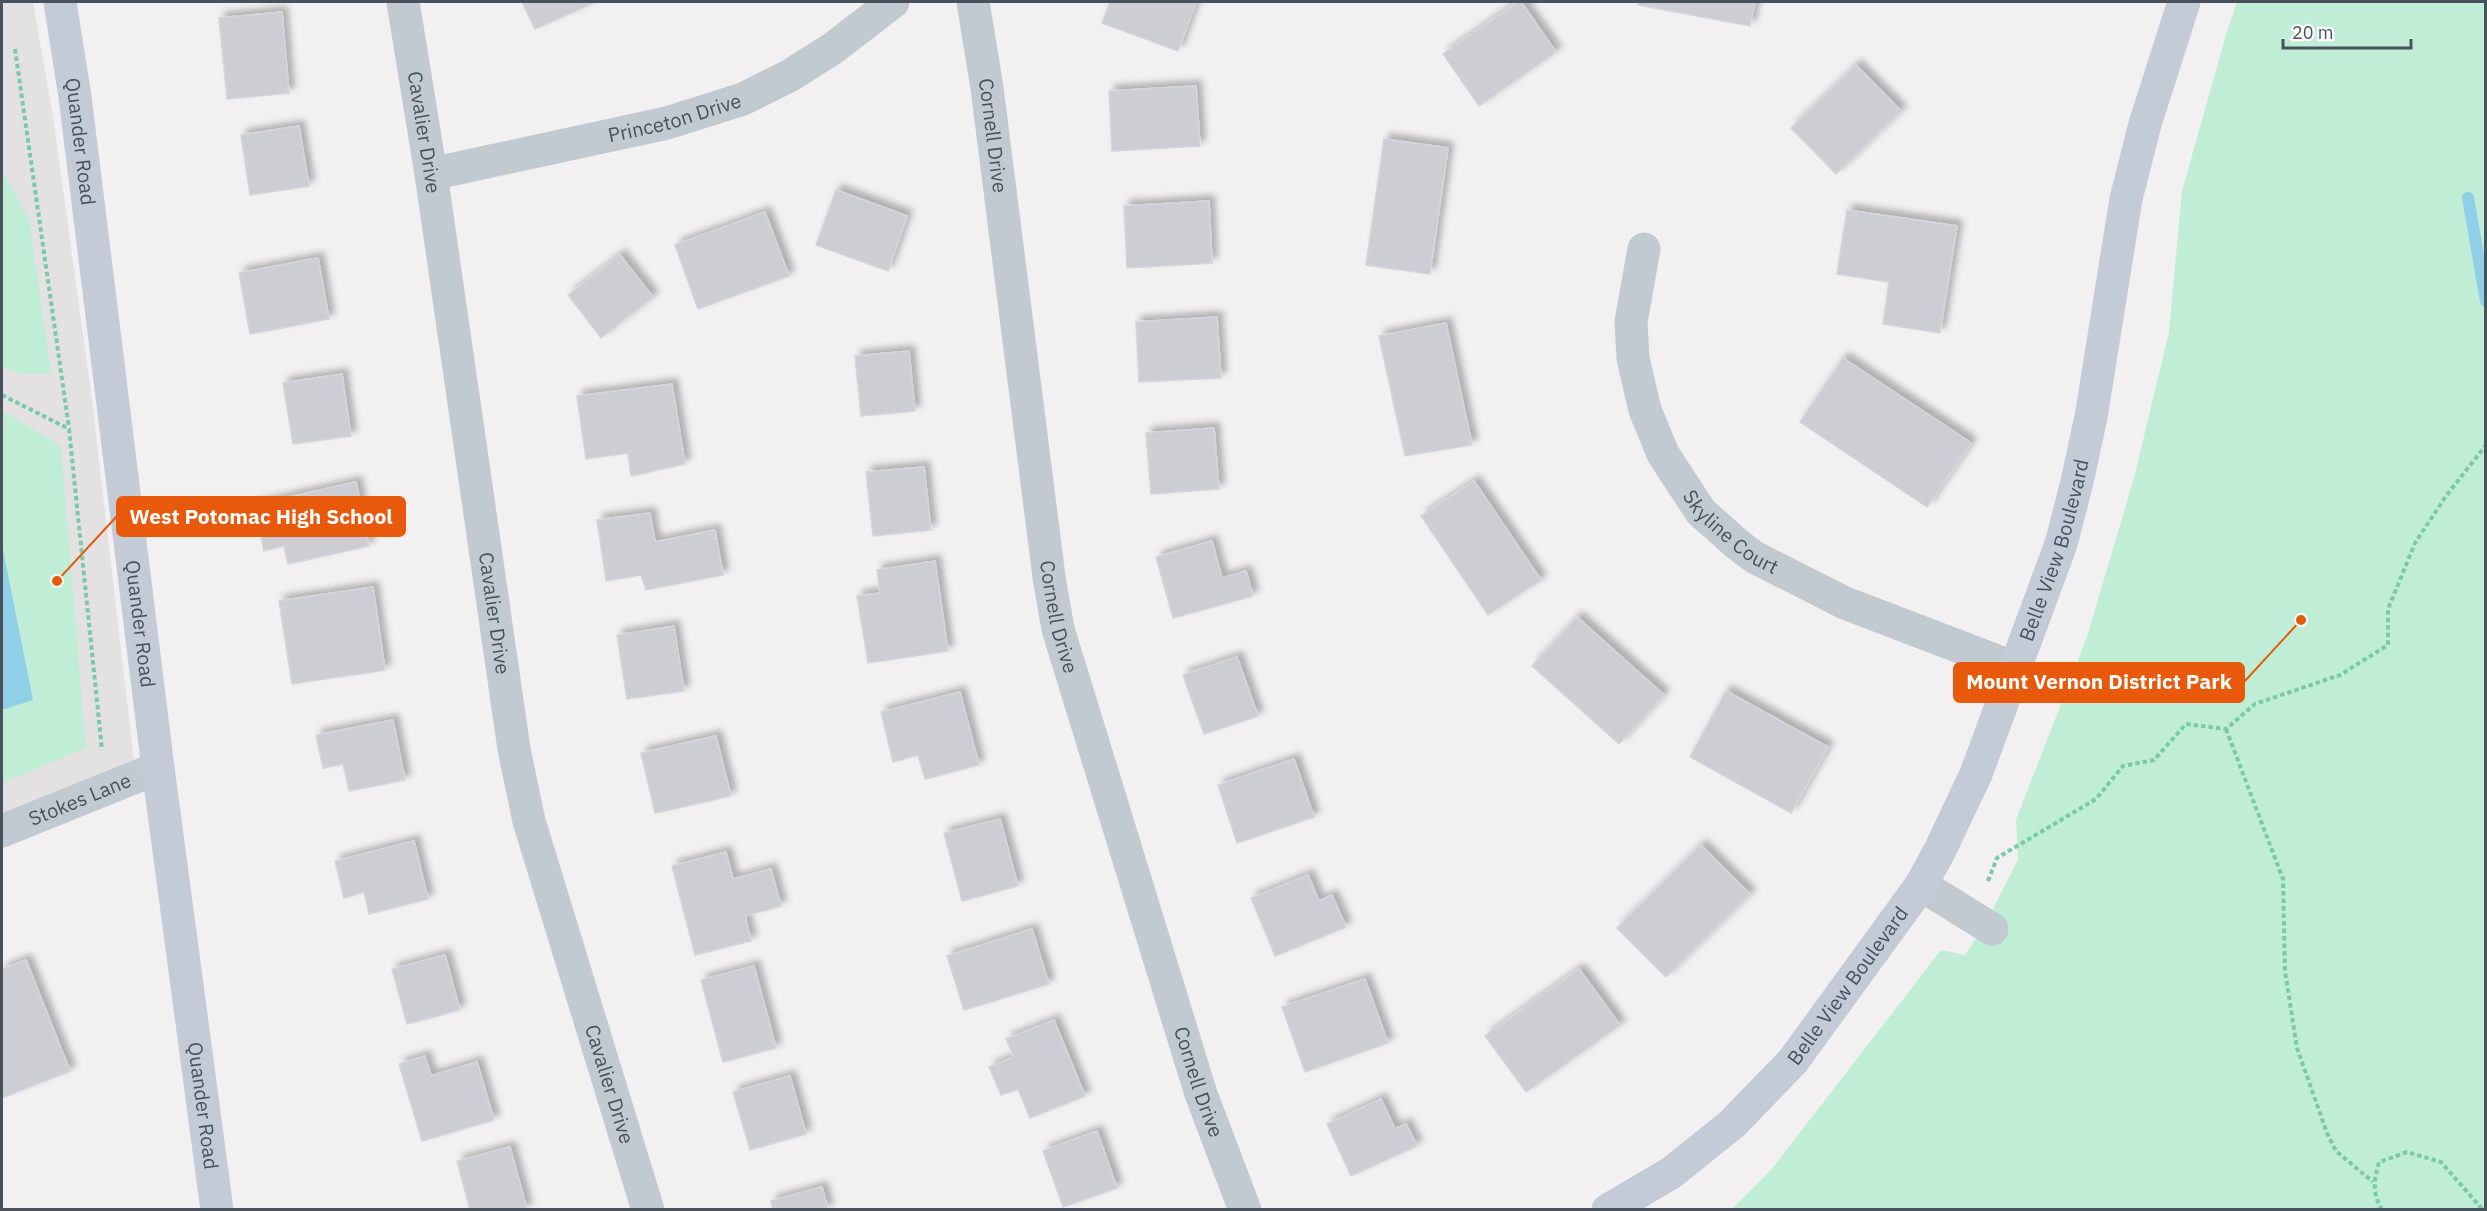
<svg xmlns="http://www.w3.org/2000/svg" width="2487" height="1211" viewBox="0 0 2487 1211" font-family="'IBM Plex Sans',sans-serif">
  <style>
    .education { fill: #e3e1e1 }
    .green { fill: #c0edd5 }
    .water { fill: #8fcfe8 }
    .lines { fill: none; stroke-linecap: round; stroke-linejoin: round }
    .stream { stroke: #8fcfe8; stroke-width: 12 }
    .building { fill: #cdced4; stroke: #d4d5db; stroke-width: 1.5; filter: url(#shadow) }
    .path { stroke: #7acaa9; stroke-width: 4; stroke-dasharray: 4.5 3; stroke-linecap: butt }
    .street { stroke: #c1c9d1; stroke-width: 33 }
    .secondary { stroke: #c3cbd7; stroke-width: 33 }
    .labels { text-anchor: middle; stroke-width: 4.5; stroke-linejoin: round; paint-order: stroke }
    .street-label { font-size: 20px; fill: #48515c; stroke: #fff }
    .leader { fill: none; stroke: #e8590c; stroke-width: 2 }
    .callout-dot { fill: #e8590c; stroke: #fff; stroke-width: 2 }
    .callout { fill: #e8590c; stroke: #e8590c; stroke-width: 2 }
    .callout-label { font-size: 21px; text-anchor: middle; font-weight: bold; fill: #fff }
  </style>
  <defs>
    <filter id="shadow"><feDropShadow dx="5.5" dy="-5.5" stdDeviation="3" flood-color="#0004"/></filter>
  </defs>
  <rect width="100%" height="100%" fill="#f2f0f0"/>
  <!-- education -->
  <path class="education" d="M2,2H33L53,116L92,400L134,762L2,818Z"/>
  <!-- green -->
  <path class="green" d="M2237,2H2485V1209L1731,1210L1771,1170L1941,950L1965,955L1983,928L2018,860L2016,820L2087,637L2134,478L2169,332L2182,191L2228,28Z
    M2,170L29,219L51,373L23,374L2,367Z
    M2,410L61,446L86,748L2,783Z"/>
  <!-- water -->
  <path class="water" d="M2,545L33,700L2,710Z"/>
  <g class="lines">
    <!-- stream -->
    <path class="stream" d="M2468,198L2486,301"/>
  </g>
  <!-- building -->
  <path class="building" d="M522,2H596L535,29Z
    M1110,2H1196L1178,51L1102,23Z
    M1518,2H1521L1556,52L1479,106L1443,54Z
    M1639,2H1755L1750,26L1638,5Z
    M282,12L289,93L227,99L219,18Z
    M1856,65L1901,111L1836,174L1791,128Z
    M1196,86L1200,146L1112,151L1109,91Z
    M299,126L309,186L250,195L241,135Z
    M1384,139L1448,148L1430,274L1366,265Z
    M836,190L907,216L888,271L816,245Z
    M1209,201L1212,263L1127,268L1124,206Z
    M1847,210L1957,226L1940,333L1883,324L1889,282L1837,274Z
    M765,212L789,276L698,309L675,245Z
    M620,255L653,297L601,338L568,295Z
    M318,258L329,319L250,334L239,273Z
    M1217,317L1221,378L1139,382L1136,322Z
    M1446,323L1472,445L1405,456L1379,336Z
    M909,351L915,411L861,416L855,356Z
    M1843,358L1971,443L1927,507L1800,422Z
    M342,374L351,436L293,444L283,383Z
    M672,384L685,464L631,476L628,453L586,459L577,396Z
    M1214,428L1219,489L1151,494L1146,433Z
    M924,467L931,530L873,536L866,472Z
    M1474,481L1541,580L1488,615L1421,516Z
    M356,482L369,546L288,564L284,546L264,551L254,505Z
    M650,513L655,542L715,530L723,575L646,590L641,575L606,581L597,520Z
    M1212,541L1222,578L1246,571L1253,596L1173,618L1156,557Z
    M935,561L948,651L868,663L857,596L880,593L877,570Z
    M373,587L385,670L292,684L279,601Z
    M1577,617L1664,695L1619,744L1532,666Z
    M674,626L684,691L627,699L617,635Z
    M1237,657L1258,716L1204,734L1183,675Z
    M1726,691L1828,747L1791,813L1690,757Z
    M960,692L979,765L925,779L918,755L893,762L881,712Z
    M393,720L405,780L349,791L343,764L323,768L316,735Z
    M716,736L731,796L655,813L641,753Z
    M1294,759L1314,817L1237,843L1218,785Z
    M1000,819L1018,886L962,901L944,833Z
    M414,841L428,899L369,914L364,892L344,898L335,861Z
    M1701,845L1750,894L1666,977L1617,928Z
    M726,852L733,879L771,869L781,906L745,916L751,941L695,955L672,866Z
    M1308,875L1319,901L1332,895L1346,927L1275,956L1251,898Z
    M1032,929L1049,984L964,1010L947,956Z
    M445,955L460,1010L407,1024L392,969Z
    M26,960L70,1071L2,1098V969Z
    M754,966L776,1048L723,1062L701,980Z
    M1579,969L1620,1025L1526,1092L1485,1036Z
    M1365,979L1388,1043L1305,1072L1282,1007Z
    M1054,1020L1085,1096L1030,1118L1018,1089L1001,1095L989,1067L1014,1057L1006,1039Z
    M425,1056L431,1076L477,1062L494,1120L422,1141L399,1064Z
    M790,1076L806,1134L750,1150L733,1092Z
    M1381,1099L1395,1129L1406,1124L1417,1146L1351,1176L1327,1124Z
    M1097,1131L1117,1188L1063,1207L1043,1151Z
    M510,1147L527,1210H470L457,1161Z
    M822,1187L828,1210H773L771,1201Z"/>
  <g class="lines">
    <!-- path -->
    <path class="path" d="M15,49L69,428
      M2,395L69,429L102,750
      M2226,729L2283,879L2285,971L2297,1048L2327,1133L2336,1151L2373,1182
      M1988,881L1997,858L2096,799L2123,766L2154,760L2186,724L2226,729L2255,704L2340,675L2388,645V609L2415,543L2446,496L2486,445
      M2382,1210C2372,1193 2374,1180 2379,1162L2407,1152L2441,1162L2483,1210"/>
    <!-- street -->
    <g class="street">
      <path id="s1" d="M403,2L431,174L514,749L529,821L648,1210"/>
      <path id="s2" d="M973,2L987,88L1049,577L1058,629L1201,1094L1245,1210"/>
      <path id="s3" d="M431,174L667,123L743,99L789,76L832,49L893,2"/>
      <path id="s4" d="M1644,249L1631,322L1633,358L1645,410L1663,454L1701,512L1737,544L1754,557L1845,603L2015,668"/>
      <path id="s5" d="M2,831L158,768"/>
      <path d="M1921,885L1992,929"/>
    </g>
    <!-- secondary -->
    <g class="secondary">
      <path id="s6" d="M60,2L75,97L158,768L217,1210"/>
      <path id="s7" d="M1608,1210L1671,1173L1732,1124L1793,1061L1921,885L1940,850L1976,774L2061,544L2077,482L2091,417L2126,199L2145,124L2184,2"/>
    </g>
  </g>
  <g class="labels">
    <!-- street labels -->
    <g class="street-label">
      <text dy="7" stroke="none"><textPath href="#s3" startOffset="250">Princeton Drive</textPath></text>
      <text dy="7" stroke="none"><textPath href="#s1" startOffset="132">Cavalier Drive</textPath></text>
      <text dy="7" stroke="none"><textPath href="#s2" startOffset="135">Cornell Drive</textPath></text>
      <text dy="7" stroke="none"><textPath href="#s6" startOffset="141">Quander Road</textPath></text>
      <text dy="7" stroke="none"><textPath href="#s4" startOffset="316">Skyline Court</textPath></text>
      <text dy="7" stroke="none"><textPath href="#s7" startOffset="818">Belle View Boulevard</textPath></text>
      <text dy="7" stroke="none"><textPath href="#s1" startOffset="618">Cavalier Drive</textPath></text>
      <text dy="7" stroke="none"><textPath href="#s2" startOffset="621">Cornell Drive</textPath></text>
      <text dy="7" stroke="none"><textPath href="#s6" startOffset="627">Quander Road</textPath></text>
      <text dy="7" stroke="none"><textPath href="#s5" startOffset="84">Stokes Lane</textPath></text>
      <text dy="7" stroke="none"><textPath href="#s7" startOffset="332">Belle View Boulevard</textPath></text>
      <text dy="7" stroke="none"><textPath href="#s2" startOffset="1107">Cornell Drive</textPath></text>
      <text dy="7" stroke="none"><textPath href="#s1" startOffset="1104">Cavalier Drive</textPath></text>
      <text dy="7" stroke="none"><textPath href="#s6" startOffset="1113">Quander Road</textPath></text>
    </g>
  </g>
  <!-- callouts -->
  <path class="leader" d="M57 581L117 516M2301 620L2244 682"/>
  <g class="callout-dot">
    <circle cx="57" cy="581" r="6"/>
    <circle cx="2301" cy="620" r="6"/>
  </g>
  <g class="callout">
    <rect x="117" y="497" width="288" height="39" rx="6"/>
    <rect x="1954" y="663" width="290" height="39" rx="6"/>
  </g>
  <g class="callout-label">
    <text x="261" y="524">West Potomac High School</text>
    <text x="2099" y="689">Mount Vernon District Park</text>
  </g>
  <!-- border -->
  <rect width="2487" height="1211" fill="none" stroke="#48515c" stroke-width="6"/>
  <!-- scale -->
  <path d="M2283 39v9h128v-9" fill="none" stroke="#48515c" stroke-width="3"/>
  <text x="2292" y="39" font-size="18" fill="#48515c" stroke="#ffffff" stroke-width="4.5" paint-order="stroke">20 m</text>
</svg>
